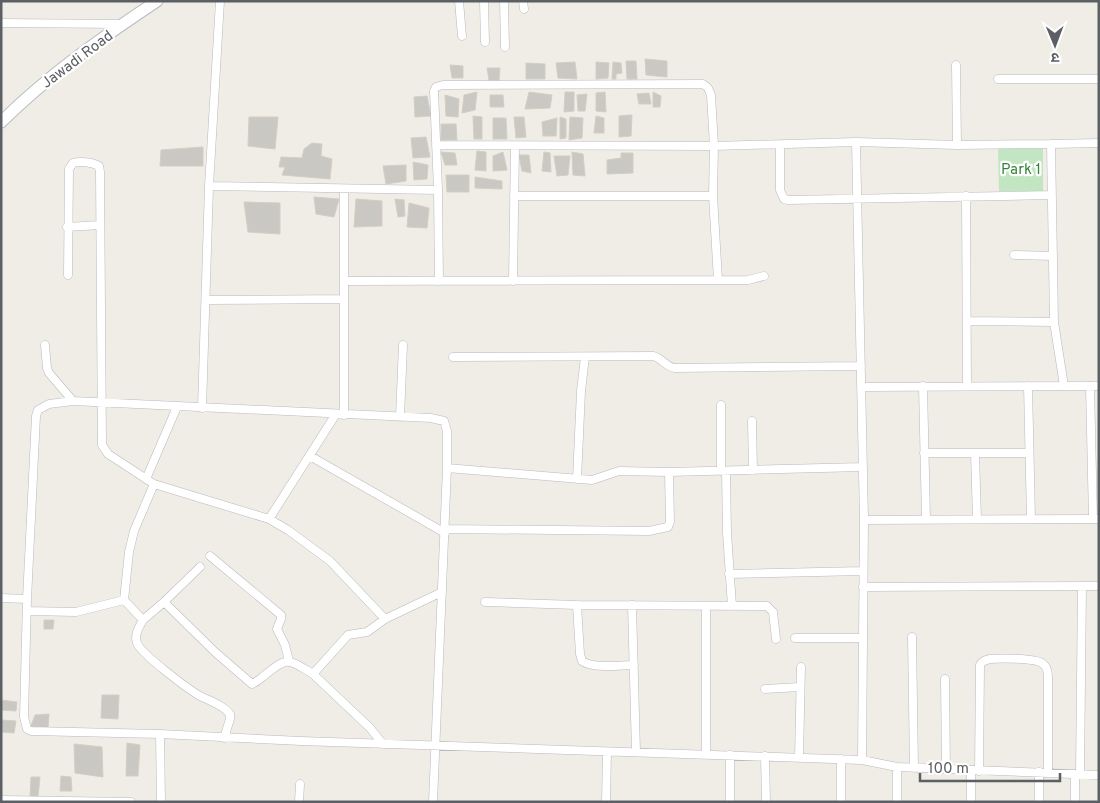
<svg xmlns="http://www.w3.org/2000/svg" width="1100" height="803" viewBox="0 0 1100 803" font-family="Overpass,'Noto Sans Devanagari',sans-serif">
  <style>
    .green { fill: #c1e6c1 }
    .building { fill: #cac8c2; stroke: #d4cec3 }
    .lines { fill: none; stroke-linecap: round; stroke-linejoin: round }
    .street-casing { stroke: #b7babf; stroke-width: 9 }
    .secondary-casing { stroke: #b8bbc1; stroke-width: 13 }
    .street { stroke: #fff; stroke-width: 8 }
    .secondary { stroke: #fff; stroke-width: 11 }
    .labels { text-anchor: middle; stroke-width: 4.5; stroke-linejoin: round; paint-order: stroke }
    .street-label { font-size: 15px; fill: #5c6065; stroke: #fff }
    .park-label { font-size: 15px; fill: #358439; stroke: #fff }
  </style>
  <rect width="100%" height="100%" fill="#efede5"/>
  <!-- green -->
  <path class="green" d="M998,147H1043V191H999Z"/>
  <!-- building -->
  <path class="building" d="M645,59L667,61V77L646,75Z
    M626,61H636L637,79H627Z
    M575,62L577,79L558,78L556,63Z
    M596,62L609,63L608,78L596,79Z
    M613,62L621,63L622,73L616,74V79H612Z
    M526,63L545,64V79H526Z
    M450,65L463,66V78H452Z
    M487,68H500L499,81L489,80Z
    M477,92L475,110L462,113L464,95Z
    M529,92L552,95L550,108L525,109Z
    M565,92H574V111L564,112Z
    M605,92L606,112L596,111V93Z
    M653,92L661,96L660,107H653Z
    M649,93L651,104H639L637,94Z
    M587,94L585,111H578L577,95Z
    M445,95L459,99L458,117L446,116Z
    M490,95H503L504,107H490Z
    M427,96L431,116L415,117L414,97Z
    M629,115H632L631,136L619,137V116Z
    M473,116L482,117V139H474Z
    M596,116L604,118V133H594Z
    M249,117H278L275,149L248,146Z
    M514,117H524L526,137L516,138Z
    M560,117L566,119V138L560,139Z
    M570,117L583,118L582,138L569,140Z
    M493,118H506L507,139H493Z
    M557,118L556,136H543L542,122Z
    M441,124H456L457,140H441Z
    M426,137L430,157L413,158L411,138Z
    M312,143L322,144L321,156L332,159L330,179L282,175L285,167H279L281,157L302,158L304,149Z
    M203,147V166H160L161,150Z
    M477,151L486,152V171L475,170Z
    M441,152L455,153L457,165H445Z
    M503,152L507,170L493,171V156Z
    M544,152L550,153L551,172L542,171Z
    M572,152L583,154L585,176L573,175Z
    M621,153H633V173L607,174V160L621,158Z
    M519,155H529L531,173L522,171Z
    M554,156H570L568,175L557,176Z
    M413,162L428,165L427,179L414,180Z
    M406,165V181L386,184L383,166Z
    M446,175H469V192H447Z
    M475,177L502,181V189L475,188Z
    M314,197L339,199L334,217L316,214Z
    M356,199L382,201V226L354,227Z
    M395,199L404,200L405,216L398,217Z
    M244,202L280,203V234L248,232Z
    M409,203L429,208L427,228L407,227Z
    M44,620H54L53,629H44Z
    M102,695H119L118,719L101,718Z
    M1,700L17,702L16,711L1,710Z
    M49,714L48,728L31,726L35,715Z
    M1,720L16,721L14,733L1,732Z
    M127,743L140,745L138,776H126Z
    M74,744L102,747L103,777L75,773Z
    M61,776L71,777L72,791H60Z
    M31,777H40L38,797H30Z"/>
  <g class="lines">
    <defs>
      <path id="street" d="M220,1L209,186L438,190L434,91L436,87L443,85L703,84L708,88L711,95L714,146L713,196L718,280
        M459,1L462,36
        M484,1L485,42
        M504,1L505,47
        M523,1L524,9
        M1,23L123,24
        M956,65L957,145
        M998,79H1099
        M856,142L864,520L1099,519
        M1051,144L1099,143
        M436,145L714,146L856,142L957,145L1051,144L1054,322L1064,386
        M780,145V190L784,199L788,200L1052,195
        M438,190L439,281
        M514,196H713
        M966,196L967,386
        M67,227L100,225
        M1014,255L1053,256
        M68,275L69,169L73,163C80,161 92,162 99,166L100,172L102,445L108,454L154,484L269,519L288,530L330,561L385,619
        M344,281L748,280L764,276
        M513,281L515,146
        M206,300L344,299
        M967,321L1054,322
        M45,345L47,368L49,373L73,401
        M453,357L653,356C662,358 666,367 675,368L861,366
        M923,386L926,519
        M1028,386L1031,519
        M1090,386L1093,519
        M861,387L1099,386
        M721,405V471
        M202,408L209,186
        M344,415V189
        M400,417L403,345
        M752,421L753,470
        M924,453H1029
        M975,453L977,519
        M310,456L445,533
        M447,468L592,480L619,471L669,472
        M726,471L727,533L732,606
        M146,479L177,407
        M577,479L581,391L585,357
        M154,484L134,531L129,552L124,600L143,620C139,627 134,635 137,643C141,654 188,689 200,696C210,701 223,705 230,714V719L224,738
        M269,519L336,414
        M445,529L649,531L668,527L670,522L669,472L863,467
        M210,556L281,615V619L277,629L285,645L289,661
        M729,574L863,571
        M863,587L1099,586
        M1,598L27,599
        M164,602L215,652L252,684C257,682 261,678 265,675C288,656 288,659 313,674L348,635L367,632L385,619L442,592
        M485,602L577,605L767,606L773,612L776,639
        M577,605L580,654L582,661C593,669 620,665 634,665
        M632,605L636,752
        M706,606V754
        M27,611L76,612L124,600
        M143,620L164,602L200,567
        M912,637L914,768
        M795,638H863
        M313,674L370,728L383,744
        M945,679L946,769
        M765,689L800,687
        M160,734L161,802
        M765,756L766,802
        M799,757L801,667
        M841,759V802
        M862,760L864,520
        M979,771L980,665C982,661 985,660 990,659C999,658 1034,658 1042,663C1047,666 1048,671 1048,677V772
        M1075,774V802
        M1080,774L1082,586
        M1,800L131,802
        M299,802L300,784
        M433,802L447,468V431L444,421L431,418L73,401L49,404L38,410L36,416L27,599L24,717L27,729L31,731L160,734L301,741L862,760L897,767L1099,775
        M606,802L607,752
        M730,802V755
        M897,802V767
        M971,802V771
        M1039,802V772"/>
      <path id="secondary" d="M1,122C50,74 100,39 157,1"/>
    </defs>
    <!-- street casing -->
    <use href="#street" class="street-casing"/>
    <!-- secondary casing -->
    <use href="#secondary" class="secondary-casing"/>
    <!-- street -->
    <use href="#street" class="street"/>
    <!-- secondary -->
    <use href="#secondary" class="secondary"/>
  </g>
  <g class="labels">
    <!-- street labels -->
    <g class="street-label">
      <text transform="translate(77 59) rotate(-37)" y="5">Jawadi Road</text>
    </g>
    <!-- park labels -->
    <g class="park-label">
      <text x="1021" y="174">Park 1</text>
    </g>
  </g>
  <!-- border -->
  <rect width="1100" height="803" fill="none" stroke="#5c6065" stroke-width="5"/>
  <!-- north arrow -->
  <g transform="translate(1055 45) rotate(179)" stroke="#ffffff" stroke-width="4" paint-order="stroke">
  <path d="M0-4L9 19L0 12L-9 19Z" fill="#5c6065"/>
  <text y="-8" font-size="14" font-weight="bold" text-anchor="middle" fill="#5c6065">उ</text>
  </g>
  <!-- scale -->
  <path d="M920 773v8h140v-8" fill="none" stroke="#5c6065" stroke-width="2.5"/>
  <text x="928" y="773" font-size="15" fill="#5c6065" stroke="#ffffff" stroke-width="4" paint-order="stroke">100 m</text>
</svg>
